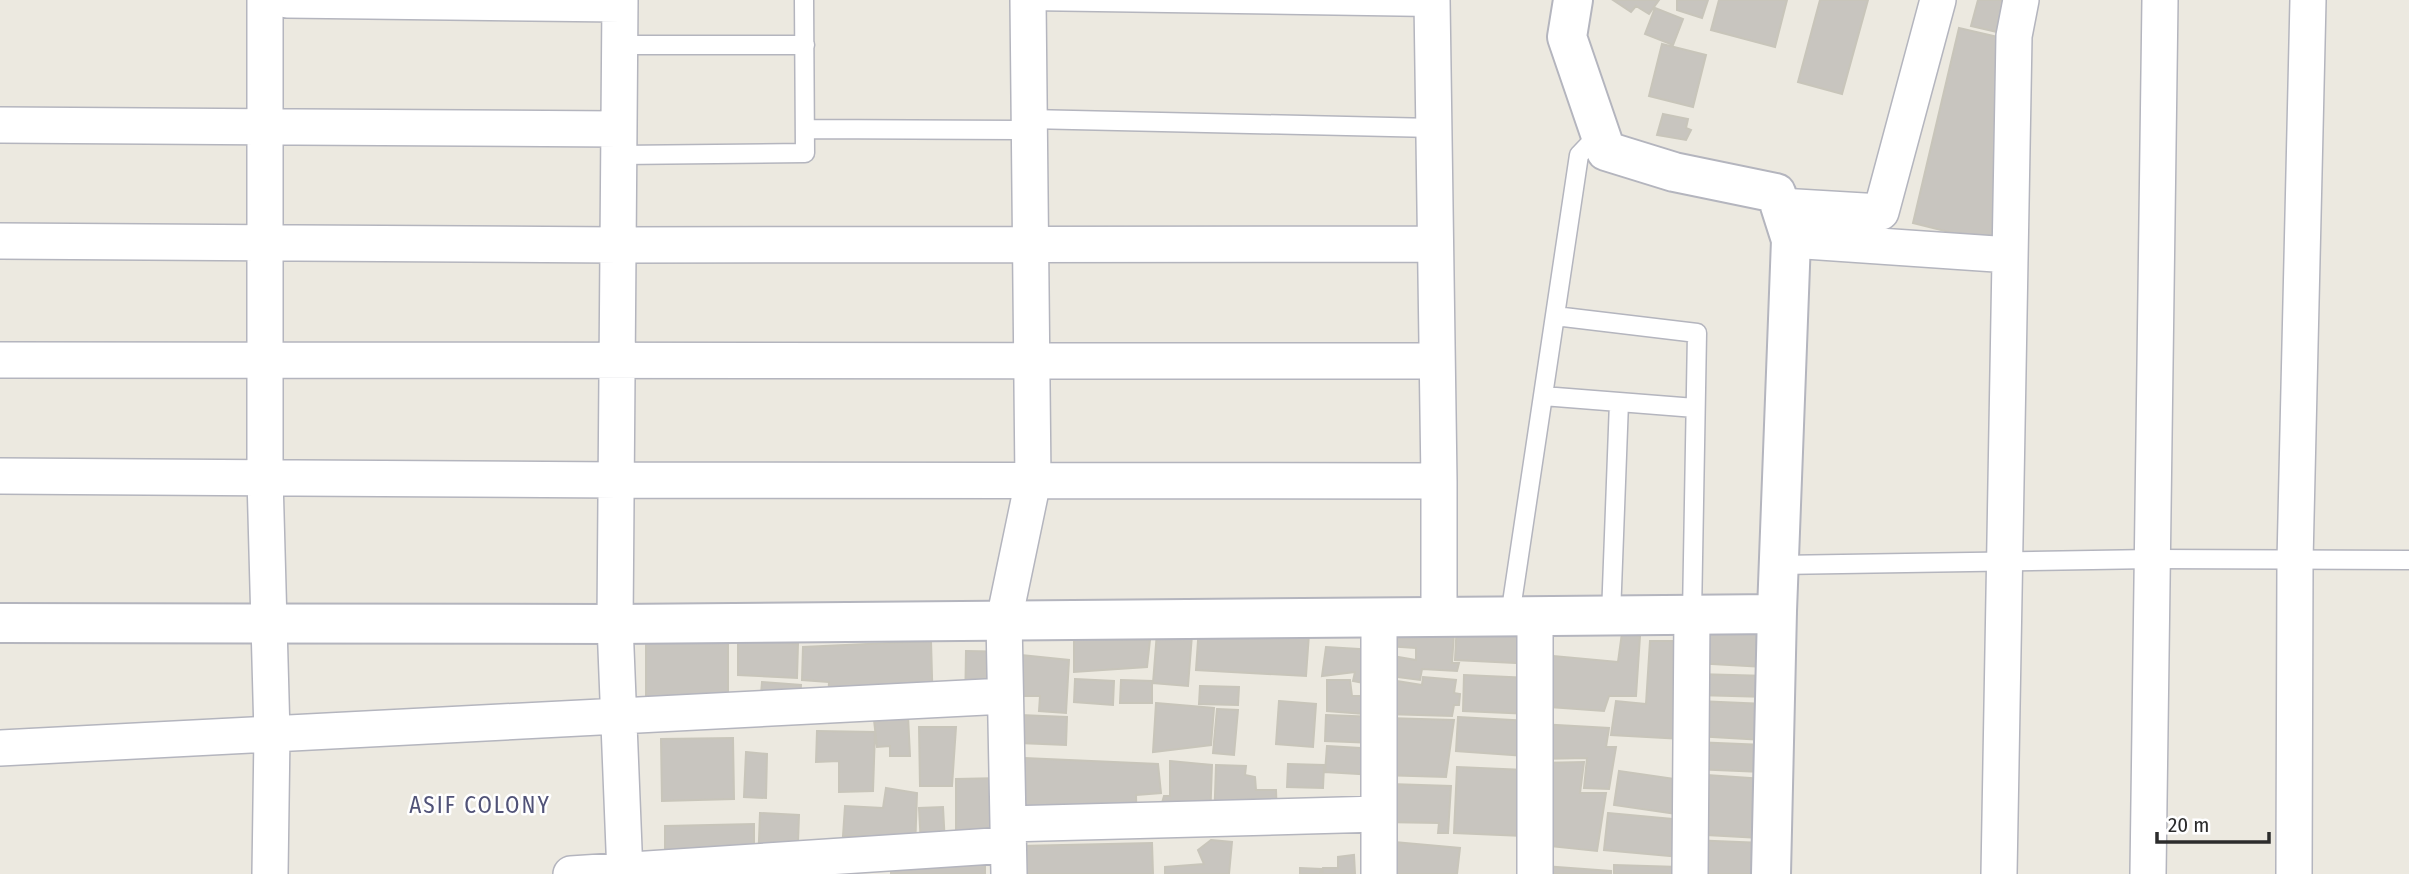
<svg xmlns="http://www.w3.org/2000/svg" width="2409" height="874" viewBox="0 0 2409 874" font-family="'Fira Sans Condensed',sans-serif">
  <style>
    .building { fill: #c8c5bf; stroke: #c8c5ba; stroke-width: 2 }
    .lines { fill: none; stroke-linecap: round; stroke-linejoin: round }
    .service-casing { stroke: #b4b5be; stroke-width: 21 }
    .minor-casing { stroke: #b4b5be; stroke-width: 38 }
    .tertiary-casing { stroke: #b4b5be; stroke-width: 42 }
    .service { stroke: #fff; stroke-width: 18 }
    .minor { stroke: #fff; stroke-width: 35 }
    .tertiary { stroke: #fff; stroke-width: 38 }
    .labels { text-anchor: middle; stroke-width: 5; stroke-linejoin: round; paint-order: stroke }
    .neighbourhood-label { font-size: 23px; letter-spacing: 2px; fill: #515378; stroke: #fff }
  </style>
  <rect width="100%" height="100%" fill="#ece9e0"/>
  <!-- building -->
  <path class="building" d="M1613,0H1659L1649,14L1636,6L1631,12Z
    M1677,0H1708L1702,18L1677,10Z
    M1719,0H1787L1775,47L1711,30Z
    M1820,0H1868L1842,94L1798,82Z
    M1978,0H2001L2017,4L2010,35L1971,26Z
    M1655,8L1683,19L1673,45L1645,34Z
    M1959,28L2011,40L1997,244L1913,223Z
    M1662,44L1706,55L1693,107L1649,96Z
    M1663,114L1688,119L1686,128L1691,130L1686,140L1657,135Z
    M1457,622L1536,626L1534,664L1455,660Z
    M1693,623L1758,627L1756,645L1765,647L1764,667L1695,663Z
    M1199,626L1309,634L1306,676L1196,670Z
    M1389,626L1454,633L1452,663H1459L1457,671L1422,669L1420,680L1389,676L1392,656L1416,660V648L1387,646Z
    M1157,632L1192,635L1188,686L1153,683Z
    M1622,633L1640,636L1636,696H1609L1604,711L1536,706L1543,655L1618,662Z
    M728,638V704H646V639Z
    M738,638L798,644L797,678L738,675Z
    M1074,639L1150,640L1147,667L1074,672Z
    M931,641L933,711L827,722L829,682L802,680L803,647Z
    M1650,641H1679L1682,739L1611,735L1616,701L1646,704Z
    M1326,647L1375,650L1374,685L1353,681L1355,672L1322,676Z
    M966,651L1015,652L965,710Z
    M1021,655L1069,660L1066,713L1039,711L1040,696H1017Z
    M1696,674L1768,676V697L1696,695Z
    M1464,675L1533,678L1531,714L1463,711Z
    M1423,677L1456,680L1454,693L1460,694L1459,705H1454L1452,716L1385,714L1390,680L1422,685Z
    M1075,679L1114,681L1113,705L1074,702Z
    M1121,680L1152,681V703H1120Z
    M1327,680H1350L1352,696H1378L1377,715L1327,711Z
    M762,682L801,685L799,722L759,720Z
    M1200,686L1239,687L1238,705L1199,704Z
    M1279,701L1316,704L1313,747L1276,744Z
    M1698,701L1765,704L1763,740L1696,736Z
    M1156,703L1214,708L1211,745L1153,752Z
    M1217,709L1238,710L1234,755L1213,753Z
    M1020,715L1067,717L1066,745L1019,743Z
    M1326,715L1376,717L1375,743L1325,741Z
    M908,716L910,756H890V746L877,747L874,720Z
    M1458,717L1529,721L1526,756L1456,751Z
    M1386,718L1454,720L1446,777L1380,775Z
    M1539,724L1609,728L1606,747H1616L1609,789L1584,788L1587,758L1538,759Z
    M919,727H956L952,786H920Z
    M817,731L875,732L873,791L839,792V761L816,762Z
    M733,738L734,799L662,801L661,739Z
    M1694,742L1764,745L1762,772L1693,769Z
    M1327,746L1377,749L1375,775L1325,772Z
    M746,752L767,754L766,798L744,797Z
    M1024,758L1158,764L1161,793L1136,795L1137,830L1023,825Z
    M1170,761L1212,765L1210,822L1162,803L1164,796H1170Z
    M1584,762L1580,793H1606L1597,851L1532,844L1538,763Z
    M1288,764L1324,765L1323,788L1287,787Z
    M1216,765L1246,766L1245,775L1255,777L1256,790H1276L1277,819L1214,825Z
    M1457,767L1526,770L1523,836L1454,833Z
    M1619,771L1689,781L1684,815L1614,805Z
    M1692,774L1764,779L1760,838L1688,834Z
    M1002,778V851H956V779Z
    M1390,784L1451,786L1448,833H1438L1439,823L1382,822Z
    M886,788L917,793L915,851L885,836H843L845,806L883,808Z
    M943,807L946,863L922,864L919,808Z
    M760,813L799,815L797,868L758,866Z
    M1608,813L1683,820L1680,857L1604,850Z
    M754,824V864L665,856V826Z
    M1211,840L1232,842L1229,874H1165V867L1204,864L1198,850Z
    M1690,840L1763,843L1762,874H1688Z
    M1394,842L1460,848L1457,874H1391Z
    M1152,843L1153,874H1019V846Z
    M1354,855L1355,874H1322L1323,868H1338V857Z
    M985,863V874H891V869Z
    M1614,865L1679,867V874H1614Z
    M1543,866L1611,871V874H1542Z
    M1300,868L1321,869L1320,874H1300Z"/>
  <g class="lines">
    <defs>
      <path id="service" d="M1028,1L1432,7
        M619,45H805
        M1029,119L1434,128
        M805,129L1029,130
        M619,155L805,153L804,0
        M1555,316L1697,333L1692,615
        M1543,396L1695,408
        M1778,565L2152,559L2409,560
        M1611,615L1619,402
        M1510,616L1579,155L1600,133"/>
      <path id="minor" d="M265,0V478L272,734L270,874
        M287,0L620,4
        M620,0L615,624L625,874
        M1432,0L1439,481V617
        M0,125L618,129
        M1780,206L1881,212L1938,0
        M1791,240L2010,255
        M0,241L618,245L1435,244
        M0,360L1436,361
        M0,476L618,480L1439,481
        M1535,616V874
        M1379,617V874
        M0,748L1005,696
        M1008,824L1379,814
        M571,874L1008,845
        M1009,874L1004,620L1033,481L1028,0
        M1690,874L1692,615
        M1999,874L2014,36L2021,0
        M2148,874L2160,0
        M2294,874L2295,561L2308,0"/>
      <path id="tertiary" d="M1573,0L1567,37L1606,151L1674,172L1776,193L1791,240L1777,611L1771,874
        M0,623L615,624L1777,614"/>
    </defs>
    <!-- service casing -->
    <use href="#service" class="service-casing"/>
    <!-- minor casing -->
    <use href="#minor" class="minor-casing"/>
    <!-- tertiary casing -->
    <use href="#tertiary" class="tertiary-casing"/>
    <!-- service -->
    <use href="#service" class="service"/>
    <!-- minor -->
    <use href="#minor" class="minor"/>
    <!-- tertiary -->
    <use href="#tertiary" class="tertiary"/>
  </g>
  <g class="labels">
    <!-- neighbourhood labels -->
    <g class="neighbourhood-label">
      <text x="480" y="813">ASIF COLONY</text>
    </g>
  </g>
  <!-- scale -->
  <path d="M2157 832v10h112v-10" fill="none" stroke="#2c2c2c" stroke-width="3.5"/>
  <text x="2168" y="832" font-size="21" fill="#2c2c2c" stroke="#ffffff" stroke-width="5" paint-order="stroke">20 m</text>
</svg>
